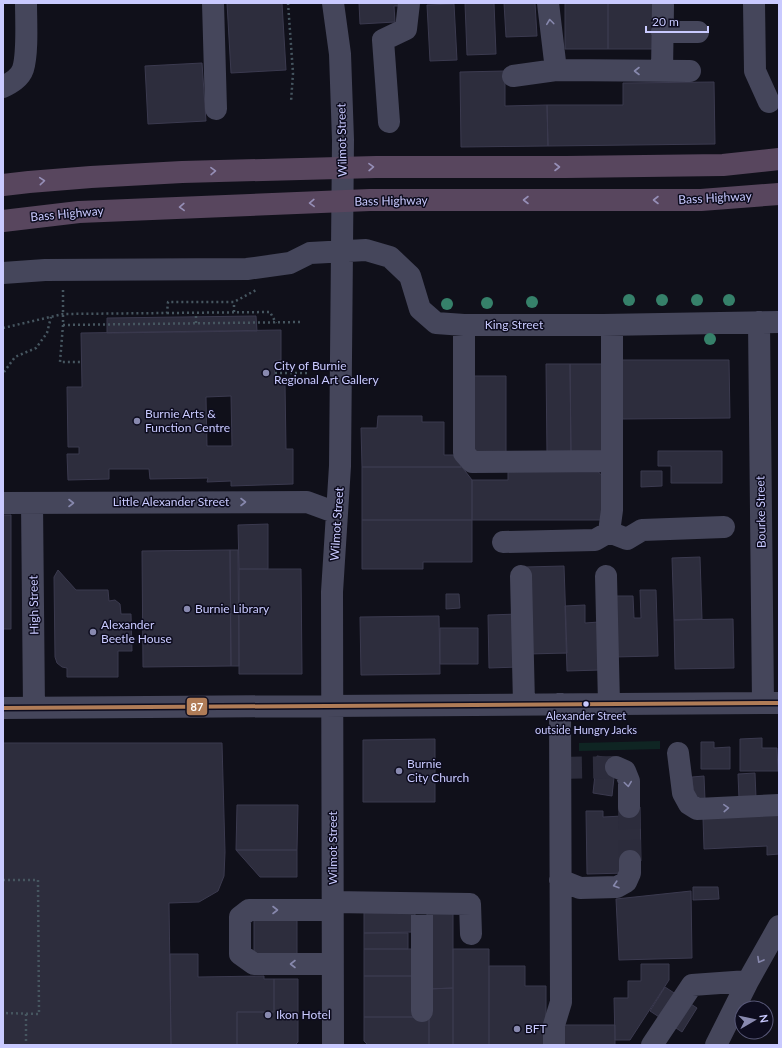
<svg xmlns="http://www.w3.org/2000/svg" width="782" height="1048" viewBox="0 0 782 1048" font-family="Lato,sans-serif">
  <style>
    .green { fill: #0f2523 }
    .building { fill: #2d2d3d; stroke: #3b3a4f; fill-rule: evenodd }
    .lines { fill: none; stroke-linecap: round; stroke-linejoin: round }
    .minor-tunnel { stroke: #2c2c3c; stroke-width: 22; stroke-dasharray: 22 11; stroke-linecap: butt }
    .path { stroke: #465660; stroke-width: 2.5; stroke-dasharray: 2 3; stroke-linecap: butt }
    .minor { stroke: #45465b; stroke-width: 22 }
    .highway { stroke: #58465e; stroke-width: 22 }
    .bus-1-casing { stroke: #0d0c1e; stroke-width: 7 }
    .bus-1 { stroke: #b07c57; stroke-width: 4 }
    .tree { fill: #36816a }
    .oneway { stroke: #8788ad }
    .oneway2 { stroke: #968fb7 }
    .poi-dot { fill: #8889af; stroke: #0d0c1e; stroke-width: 1.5 }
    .bus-dot { fill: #c9caff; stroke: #0d0c1e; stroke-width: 1.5 }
    .labels { text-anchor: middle; stroke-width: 3; stroke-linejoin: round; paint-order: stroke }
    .bus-label { font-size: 11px; fill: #c9caff; stroke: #0d0c1e }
    .street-label { font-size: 12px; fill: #c9caff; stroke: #0d0c1e }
    .poi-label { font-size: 12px; fill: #c9caff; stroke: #0d0c1e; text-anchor: start }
    .line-badge { stroke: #0d0c1e; stroke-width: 1.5 }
    .badge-label { font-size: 11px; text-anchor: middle; font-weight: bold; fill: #fff }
  </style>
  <rect width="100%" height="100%" fill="#10101a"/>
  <!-- green -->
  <path class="green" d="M660,741V749L579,751V743Z"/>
  <!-- building -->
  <path class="building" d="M227,3H282L286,70L231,73Z
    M359,3H399V6H394L395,22L360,24Z
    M465,3H494L496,54L467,55Z
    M504,3H535L537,36L506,37Z
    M565,3H608V49H565Z
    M608,3H653V49H608Z
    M454,4L457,60L430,61L427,5Z
    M202,63L206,121L148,124L145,66Z
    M505,71V106L547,105L548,146L461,147L460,72Z
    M714,82L715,144L548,146L547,105H623V83Z
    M256,316L257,331L107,333V318Z
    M281,330V360L274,361L275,384L285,383L286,449H293V484L231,486V481L207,482L208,478L150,479L149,469H109V479L68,480L67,454H79V447H68L67,387H82L81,333ZM231,396L232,446H207L206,397Z
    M622,360H729L730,418L622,419Z
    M546,364H570L571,455H547Z
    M570,364H602L603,454L571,455Z
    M470,376H506V456H471Z
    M378,416H422V422H444V455H461V467H362L361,428H377Z
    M658,451H722V483H671V466H658Z
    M592,465L606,480V520H472V480H508V466Z
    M362,467H462L472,480V520H362Z
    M641,471H662V486L641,487Z
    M3,515H11V629H3Z
    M362,520H472V562H423V569H362Z
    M268,524V569H239L238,525Z
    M230,550L231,666L143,667L142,551Z
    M230,550H238L239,666H231Z
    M700,557L702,619L674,620L672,558Z
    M564,566L567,653L528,654L525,567Z
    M239,569H301L302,674H239Z
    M58,570L76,590H108L109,601L115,600L120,604L121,614H131L132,651H118V677H67V668L62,667L57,663L55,657L54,577Z
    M640,590H656L658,656L613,657L612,596H633L634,618H641Z
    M446,594H459L460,608L446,609Z
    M585,605V623L599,622L601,670L567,671L565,606Z
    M519,614V667L489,668L488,615Z
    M439,616L440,674L361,675L360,617Z
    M733,619L734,668L675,669L674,620Z
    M440,628H478V664H440Z
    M762,738V748H777L778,771H740V739Z
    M435,739V802H363V740Z
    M701,742H714V748L730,747V769H701Z
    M3,743H222L225,852L224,876L218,891L199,902L169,903L171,1045H3Z
    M597,756L616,759L612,796L593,793Z
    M755,773L756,798L739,799L738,774Z
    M704,776L705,800H694L692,777Z
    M237,805H298L297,850H236Z
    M623,807H640L641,861L627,873L587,874L586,811H603V817L623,816Z
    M779,815V854L767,855V846L704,849L703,818Z
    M236,850H297V877H260Z
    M693,887H718L719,899L693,900Z
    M691,891L692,958L619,960L616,899Z
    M427,908H453V988L427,989Z
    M364,910H415V932L364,933Z
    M254,918H297V954H254Z
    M364,933H408V949H364Z
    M364,949H418L419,976H364Z
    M453,949H489V1045H453Z
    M170,954H198V977L264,976V979H274V1012H237V1045H171Z
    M641,964H669V980L630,1040H615L614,998H628V981H641Z
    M489,966H525V986H546V1045H489Z
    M364,976H417V1017H364Z
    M274,979H298V1042L295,1045H237V1012H274Z
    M665,987L697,1008L682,1032L650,1011Z
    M453,988V1045H429V989Z
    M364,1017H429V1045H368L364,1041Z
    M561,1025H615V1045H561Z"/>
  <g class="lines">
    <!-- minor-tunnel -->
    <path class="minor-tunnel" d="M560,768L616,767
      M629,807L630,861"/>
    <!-- path -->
    <path class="path" d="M288,3L293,73L291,102
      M63,290V325L60,362H82
      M234,312V302
      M167,313L270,312L276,323
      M196,323V313
      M63,325L302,322
      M3,328L63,314L167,313L168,302H234L256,290
      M4,372L15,357L36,348L47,333L51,317
      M275,373H307
      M3,880H38L39,1014L3,1013
      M26,1014V1045"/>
    <!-- minor -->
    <path class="minor" d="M213,3L216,109
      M548,3L556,70L690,71
      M754,3L755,71L769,102
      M662,32H698
      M662,71L663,5
      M513,76L556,70
      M3,87C11,83 20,78 23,69C28,53 26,20 26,3
      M389,122L383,40L406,29L409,3
      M3,273L45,270L247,269L290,263L310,253L366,250L390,257L410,276L420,309L436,323L464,325H603L779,322
      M759,322L763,703
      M464,325V453L472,462L612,461
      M3,503L307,502L337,513
      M32,503L34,708
      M609,532L627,539L642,530L724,527
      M503,542L595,540L609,532L612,510V325
      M521,576L524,704
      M606,576L609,704
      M3,708L779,703
      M678,753L683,793L689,804L697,809L779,805
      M616,767L625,771L629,781V807
      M560,880L580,888L617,887L626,882L630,873V861
      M332,902L470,904L471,934
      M332,964H254L240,954V917L249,910H333
      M422,1011V904
      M333,1045L332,592L340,466L343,140L340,54L333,3
      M554,1045V1025L561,1002L560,704
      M652,1045L692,985L748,981
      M716,1045L748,981L779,926"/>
    <!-- highway -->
    <path class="highway" d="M3,185L29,182L91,177L182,172L376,167H566L723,165L779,159
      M3,221L79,212L370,200H701L779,194"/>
    <defs>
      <path id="bus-1" d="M3,708L779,703"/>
    </defs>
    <!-- bus-1 casing -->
    <use href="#bus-1" class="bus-1-casing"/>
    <!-- bus-1 -->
    <use href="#bus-1" class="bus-1"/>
  </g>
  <!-- trees -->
  <g class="tree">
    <circle cx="629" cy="300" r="6"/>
    <circle cx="662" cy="300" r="6"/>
    <circle cx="697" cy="300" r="6"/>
    <circle cx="729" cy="300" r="6"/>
    <circle cx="532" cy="302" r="6"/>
    <circle cx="487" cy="303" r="6"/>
    <circle cx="447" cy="304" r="6"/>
    <circle cx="710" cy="339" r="6"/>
  </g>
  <!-- one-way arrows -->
  <defs><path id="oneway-chevron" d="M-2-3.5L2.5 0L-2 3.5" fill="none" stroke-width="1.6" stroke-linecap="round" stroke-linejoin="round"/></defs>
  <g class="oneway">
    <use href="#oneway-chevron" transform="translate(550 22) rotate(-97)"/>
    <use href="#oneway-chevron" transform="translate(637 71) rotate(-180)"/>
    <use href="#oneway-chevron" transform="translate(243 502)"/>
    <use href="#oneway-chevron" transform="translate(71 503)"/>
    <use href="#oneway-chevron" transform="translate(628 784) rotate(82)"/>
    <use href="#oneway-chevron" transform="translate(726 808) rotate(-3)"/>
    <use href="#oneway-chevron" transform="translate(616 885) rotate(163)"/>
    <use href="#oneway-chevron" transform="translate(275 910)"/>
    <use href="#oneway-chevron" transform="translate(760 960) rotate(119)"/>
    <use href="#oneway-chevron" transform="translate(293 964) rotate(-180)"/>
  </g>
  <g class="oneway2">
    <use href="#oneway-chevron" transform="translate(371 167) rotate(-1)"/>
    <use href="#oneway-chevron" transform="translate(557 167)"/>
    <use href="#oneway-chevron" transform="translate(213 171) rotate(-1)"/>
    <use href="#oneway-chevron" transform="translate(42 181) rotate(-5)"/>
    <use href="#oneway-chevron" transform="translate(526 200) rotate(180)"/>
    <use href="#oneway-chevron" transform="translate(656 200) rotate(180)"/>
    <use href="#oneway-chevron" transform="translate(312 203) rotate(178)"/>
    <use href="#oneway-chevron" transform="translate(182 207) rotate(178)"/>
  </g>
  <!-- markers -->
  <g class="poi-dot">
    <circle cx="266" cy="373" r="4"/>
    <circle cx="137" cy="421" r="4"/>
    <circle cx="187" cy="609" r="4"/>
    <circle cx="93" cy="632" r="4"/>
    <circle cx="399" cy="771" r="4"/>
    <circle cx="268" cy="1015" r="4"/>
    <circle cx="517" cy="1029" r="4"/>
  </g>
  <circle class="bus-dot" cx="586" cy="704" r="3.5"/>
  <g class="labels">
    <!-- bus labels -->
    <g class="bus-label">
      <text x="586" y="720">Alexander Street<tspan x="586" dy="14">outside Hungry Jacks</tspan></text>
    </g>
    <!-- street labels -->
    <g class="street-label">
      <text transform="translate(342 140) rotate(-91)" y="4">Wilmot Street</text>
      <text transform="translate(715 198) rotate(-3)" y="4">Bass Highway</text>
      <text transform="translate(391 201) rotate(-1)" y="4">Bass Highway</text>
      <text transform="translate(67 214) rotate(-5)" y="4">Bass Highway</text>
      <text x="514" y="329">King Street</text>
      <text x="171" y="506">Little Alexander Street</text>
      <text transform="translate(761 512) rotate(-91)" y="4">Bourke Street</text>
      <text transform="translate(337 524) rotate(-86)" y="4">Wilmot Street</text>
      <text transform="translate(34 605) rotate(-91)" y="4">High Street</text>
      <text transform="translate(333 848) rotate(-90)" y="4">Wilmot Street</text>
    </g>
    <!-- poi labels -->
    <g class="poi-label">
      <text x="274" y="370">City of Burnie<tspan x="274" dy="14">Regional Art Gallery</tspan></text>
      <text x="145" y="418">Burnie Arts &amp;<tspan x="145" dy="14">Function Centre</tspan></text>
      <text x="195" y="613">Burnie Library</text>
      <text x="101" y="629">Alexander<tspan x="101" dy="14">Beetle House</tspan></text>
      <text x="407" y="768">Burnie<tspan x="407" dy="14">City Church</tspan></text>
      <text x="276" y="1019">Ikon Hotel</text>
      <text x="525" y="1033">BFT</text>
    </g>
  </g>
  <rect class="line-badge" x="186" y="697" width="22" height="19" rx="4" fill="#b07c57"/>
  <g class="badge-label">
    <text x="197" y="711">87</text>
  </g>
  <!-- border -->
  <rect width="782" height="1048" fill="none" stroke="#c9caff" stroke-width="8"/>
  <!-- north arrow -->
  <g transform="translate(754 1020) rotate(81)"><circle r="19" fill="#0d0c1e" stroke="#585878"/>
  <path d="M0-3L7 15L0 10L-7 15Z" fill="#8889af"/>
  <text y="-6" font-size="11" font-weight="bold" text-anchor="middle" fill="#c9caff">N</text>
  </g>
  <!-- scale -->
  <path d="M646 26v6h62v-6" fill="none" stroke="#c9caff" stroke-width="2"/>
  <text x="652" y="26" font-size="12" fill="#c9caff" stroke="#0d0c1e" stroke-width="3" paint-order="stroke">20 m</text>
</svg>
